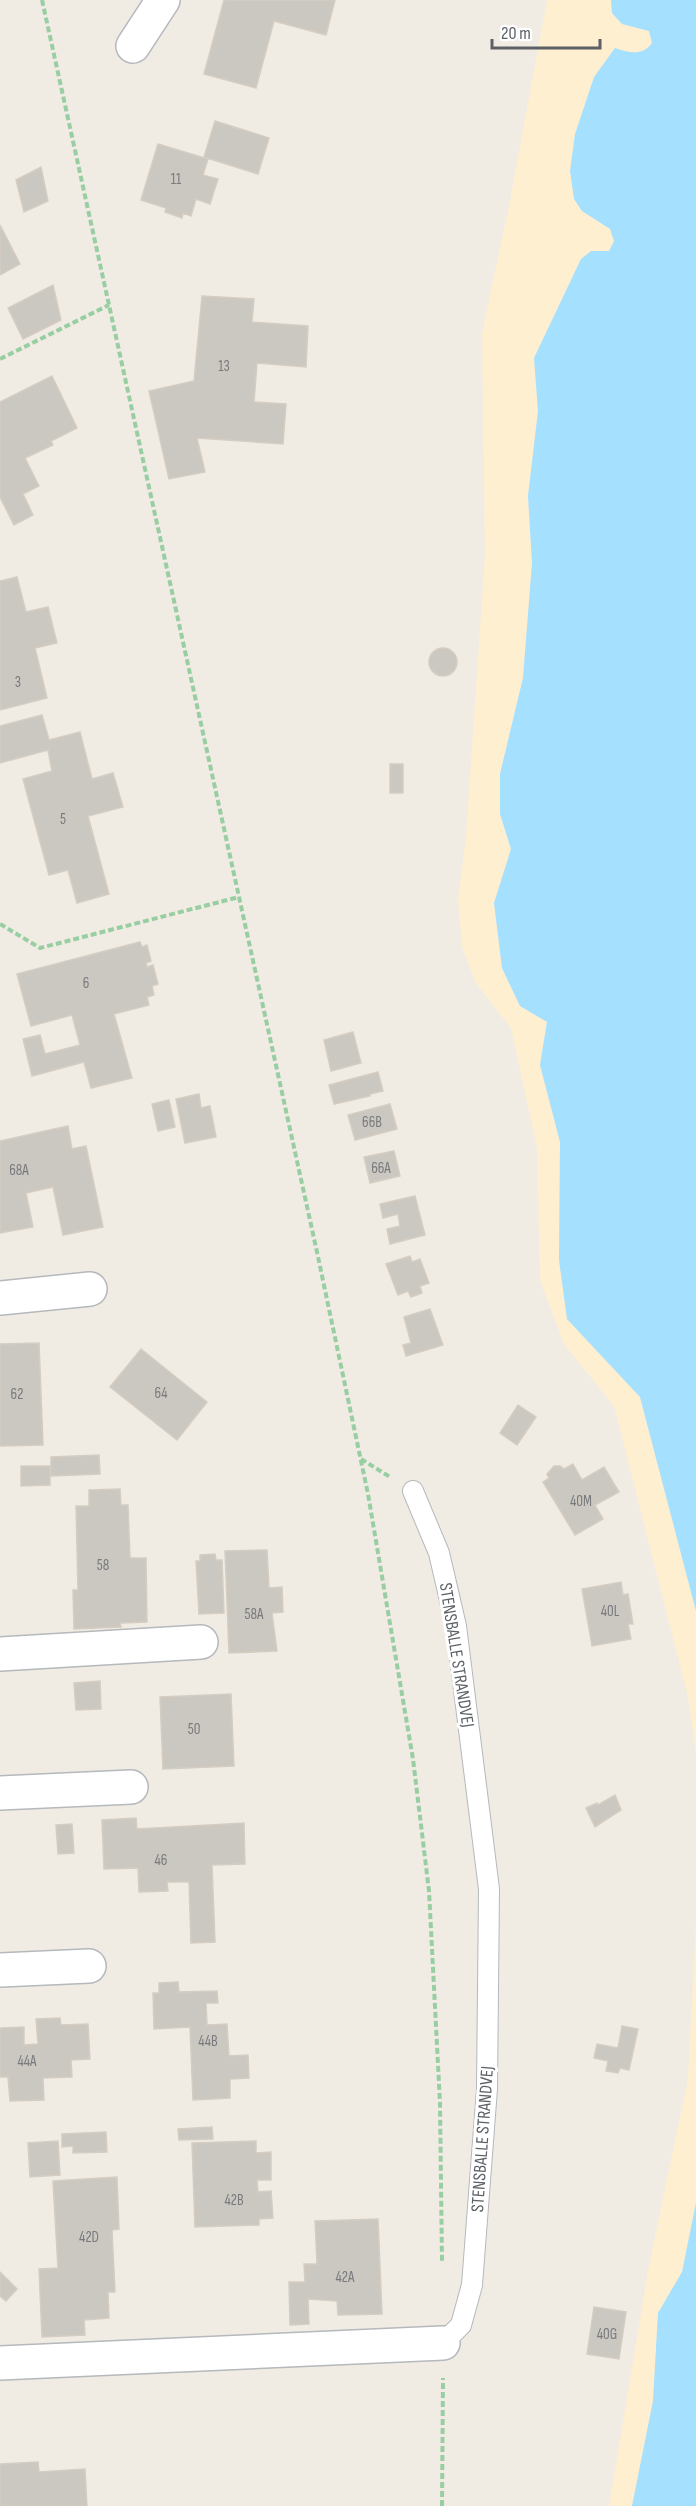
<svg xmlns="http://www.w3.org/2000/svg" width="696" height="2506" viewBox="0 0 696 2506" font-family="'Sofia Sans Condensed',sans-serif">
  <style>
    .sand { fill: #feefd1 }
    .water { fill: #a5e0ff }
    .building { fill: #cbc7c1; stroke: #d5cdc1; stroke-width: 1.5 }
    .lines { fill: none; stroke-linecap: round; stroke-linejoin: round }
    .service-casing { stroke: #b5b8bc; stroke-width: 22 }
    .minor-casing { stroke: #b5b8bc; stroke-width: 36 }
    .path { stroke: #98cea2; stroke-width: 4; stroke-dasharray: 6 3; stroke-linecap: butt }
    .service { stroke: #fff; stroke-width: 20 }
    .minor { stroke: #fff; stroke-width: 33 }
    .labels { text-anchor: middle; stroke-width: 6; stroke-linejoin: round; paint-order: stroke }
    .number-label { font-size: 15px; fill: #787a7d }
    .street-label { font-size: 18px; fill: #5c6166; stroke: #fff }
  </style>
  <rect width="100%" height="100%" fill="#f0ece4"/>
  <!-- sand -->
  <path class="sand" d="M547,0H611L612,14L622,24L649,31L652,43L648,49L631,54L582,211L610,229L615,241L609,251H591L581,259L534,358L538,411L528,496L532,563L523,678L500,774V814L511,849L494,903L502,968L520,1006L547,1022L540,1065L560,1142L559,1260L567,1319L640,1397L696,1611V1754L688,1697L614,1406L564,1344L540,1280L537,1148L511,1028L476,983L462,947L458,898L466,837L485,554L482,333L509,206Z
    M696,1919V2203L682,2272L658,2313L653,2400L632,2506H609L649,2265L688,2079Z"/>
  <!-- water -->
  <path class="water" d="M611,0H696V1611L640,1397L567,1319L559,1260L560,1142L540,1065L547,1022L520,1006L502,968L494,903L511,849L500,814V774L523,678L532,563L528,496L538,411L534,358L581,259L591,251H609L614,241L610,229L582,211L574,199L570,171L575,134L594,77L615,48C629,53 643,56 652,43L649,31L622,24L612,13Z
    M696,2203V2506H632L653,2401L658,2313L682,2272Z"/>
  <!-- building -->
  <path class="building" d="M224,0H335L326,35L274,21L256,88L204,74Z
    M215,121L269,138L258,174L204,157Z
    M158,144L208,159L203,175L218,179L210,204L196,199L191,216L183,213L182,218L165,212L166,208L141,200Z
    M41,167L48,201L24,212L16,180Z
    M0,225L20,264L0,275Z
    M53,285L61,320L23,339L8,308Z
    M202,296L254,299L252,322L308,326L306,367L257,363L254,402L286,404L283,444L197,438L205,472L169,479L149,391L194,381Z
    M52,376L77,428L51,441L53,445L25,458L39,486L23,494L33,515L14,525L0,497V402Z
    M17,577L26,612L48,607L57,643L35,648L47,698L0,710V581Z
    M429 662a14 14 0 1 1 28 0a14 14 0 1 1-28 0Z
    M42,715L49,740L80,732L92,779L113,773L123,807L88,816L109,894L77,903L68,870L49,875L23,779L52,771L48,750L0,763V726Z
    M390,764H403V793H390Z
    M140,942L142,947L147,945L151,961L146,963L147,967L153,965L158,984L152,986L154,995L147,997L149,1005L114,1014L132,1078L91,1088L84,1062L32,1076L23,1039L40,1035L45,1054L80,1045L72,1015L31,1026L17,974Z
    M353,1032L361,1063L331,1071L324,1040Z
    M378,1072L383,1091L370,1094V1096L334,1104L329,1085Z
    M199,1094L201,1108L210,1106L216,1137L185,1143L176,1099Z
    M169,1100L175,1127L158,1131L152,1104Z
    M390,1104L397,1129L355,1140L348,1115Z
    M68,1126L72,1149L86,1146L103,1227L63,1235L53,1187L26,1193L33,1227L0,1233V1141Z
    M394,1151L400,1176L370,1183L364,1157Z
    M415,1196L425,1235L390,1244L387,1229L400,1226L398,1214L383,1218L380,1204Z
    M410,1256L412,1262L420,1259L429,1283L420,1286L422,1293L411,1297L408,1291L398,1295L386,1264Z
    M430,1309L443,1345L406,1356L403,1345L411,1343L404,1317Z
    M39,1343L43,1445L0,1446V1344Z
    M141,1349L207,1402L177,1440L110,1387Z
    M518,1405L536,1417L517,1445L500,1433Z
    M99,1455L100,1474L51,1476V1457Z
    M573,1464L582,1480L604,1467L619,1492L595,1505L603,1519L575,1535L543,1482L549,1478L547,1474L554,1466H560L564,1469Z
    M21,1466H50V1485L21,1486Z
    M120,1489L121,1505H128L130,1558H146L147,1622L120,1623L121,1627L74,1629L73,1590H78L76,1506H89V1490Z
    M267,1550L269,1588L282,1587L283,1612L272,1613L277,1651L229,1653L225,1551Z
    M215,1554L216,1560H222L224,1613L199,1614L196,1561H200V1555Z
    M621,1582L623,1595L628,1594L633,1624H628L631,1639L592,1646L582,1589Z
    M100,1681L101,1709L76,1710L74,1683Z
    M231,1694L234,1766L163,1769L160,1697Z
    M615,1795L621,1810L595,1827L586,1808L597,1803L598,1805Z
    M136,1818L137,1829L244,1823L245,1864L212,1865L215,1942L191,1943L189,1882H167L168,1891L139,1892L138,1868L104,1869L102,1820Z
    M72,1824L74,1853L58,1854L56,1825Z
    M178,1982L179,1992L217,1991L218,2003H206L207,2025L227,2024L229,2056L248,2055L249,2078L230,2079V2098L193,2100L190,2027L154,2029L153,1993H159V1983Z
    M60,2018L61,2025L88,2024L90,2059L71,2060L72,2077L43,2078L44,2100L10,2101L8,2077H0V2028L24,2027V2045L38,2044L36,2019Z
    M622,2026L638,2029L629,2070L620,2068L618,2073L606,2071L608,2061L594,2058L597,2044L618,2048Z
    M212,2127L213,2139L179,2140L178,2129Z
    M106,2132L107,2152L73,2153V2146L62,2147V2134Z
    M58,2141L60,2175L30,2177L28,2143Z
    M256,2141V2153L271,2152V2180H257L258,2192L271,2191L273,2218L259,2219V2225L195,2227L192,2143Z
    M117,2177L119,2229L112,2230L115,2292H108L109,2318L84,2320L85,2335L42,2337L39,2269L58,2268L53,2181Z
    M378,2219L382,2314L338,2315L337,2301L308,2299L309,2324L290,2325L289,2282H305L304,2264H317L315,2221Z
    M0,2272L17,2289L6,2301L0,2296Z
    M594,2307L626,2312L619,2359L587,2354Z
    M38,2462L39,2472L85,2469L87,2506H0V2464Z"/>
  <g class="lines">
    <defs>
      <path id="service" d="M413,1491L439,1553L456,1626L489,1889L487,2089L472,2285L461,2325L443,2343"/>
      <path id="minor" d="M133,46L163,0
        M0,1298L90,1289
        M0,1654L201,1642
        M0,1793L131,1787
        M0,1970L89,1966
        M0,2363L443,2343"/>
    </defs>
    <!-- service casing -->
    <use href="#service" class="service-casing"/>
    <!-- minor casing -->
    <use href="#minor" class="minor-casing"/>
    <!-- path -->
    <path class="path" d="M42,0L317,1252L368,1494L413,1759L429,1891L440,2103L442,2262
      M0,359L109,305
      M0,924L40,948L239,897
      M361,1459L390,1477
      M442,2506L443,2378"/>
    <!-- service -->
    <use href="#service" class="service"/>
    <!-- minor -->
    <use href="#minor" class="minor"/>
  </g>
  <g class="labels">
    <!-- number labels -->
    <g class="number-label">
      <text x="176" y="184">11</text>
      <text x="224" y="371">13</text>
      <text x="18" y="687">3</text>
      <text x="63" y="824">5</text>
      <text x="86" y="988">6</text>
      <text x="372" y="1127">66B</text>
      <text x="381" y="1173">66A</text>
      <text x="19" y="1175">68A</text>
      <text x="161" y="1398">64</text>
      <text x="17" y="1399">62</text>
      <text x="581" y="1506">40M</text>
      <text x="103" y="1570">58</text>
      <text x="610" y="1616">40L</text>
      <text x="254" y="1619">58A</text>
      <text x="194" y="1734">50</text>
      <text x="161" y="1865">46</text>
      <text x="208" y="2046">44B</text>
      <text x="27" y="2066">44A</text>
      <text x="234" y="2205">42B</text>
      <text x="89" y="2242">42D</text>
      <text x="345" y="2282">42A</text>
      <text x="607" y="2339">40G</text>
    </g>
    <!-- street labels -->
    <g class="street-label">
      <text transform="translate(457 1655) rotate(81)" y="6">STENSBALLE STRANDVEJ</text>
      <text transform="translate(482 2139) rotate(-86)" y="6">STENSBALLE STRANDVEJ</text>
    </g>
  </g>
  <!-- scale -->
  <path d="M492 39v9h108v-9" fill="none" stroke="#5c6166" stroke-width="3"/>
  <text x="501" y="39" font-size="18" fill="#5c6166" stroke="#ffffff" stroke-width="4.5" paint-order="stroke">20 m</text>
</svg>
